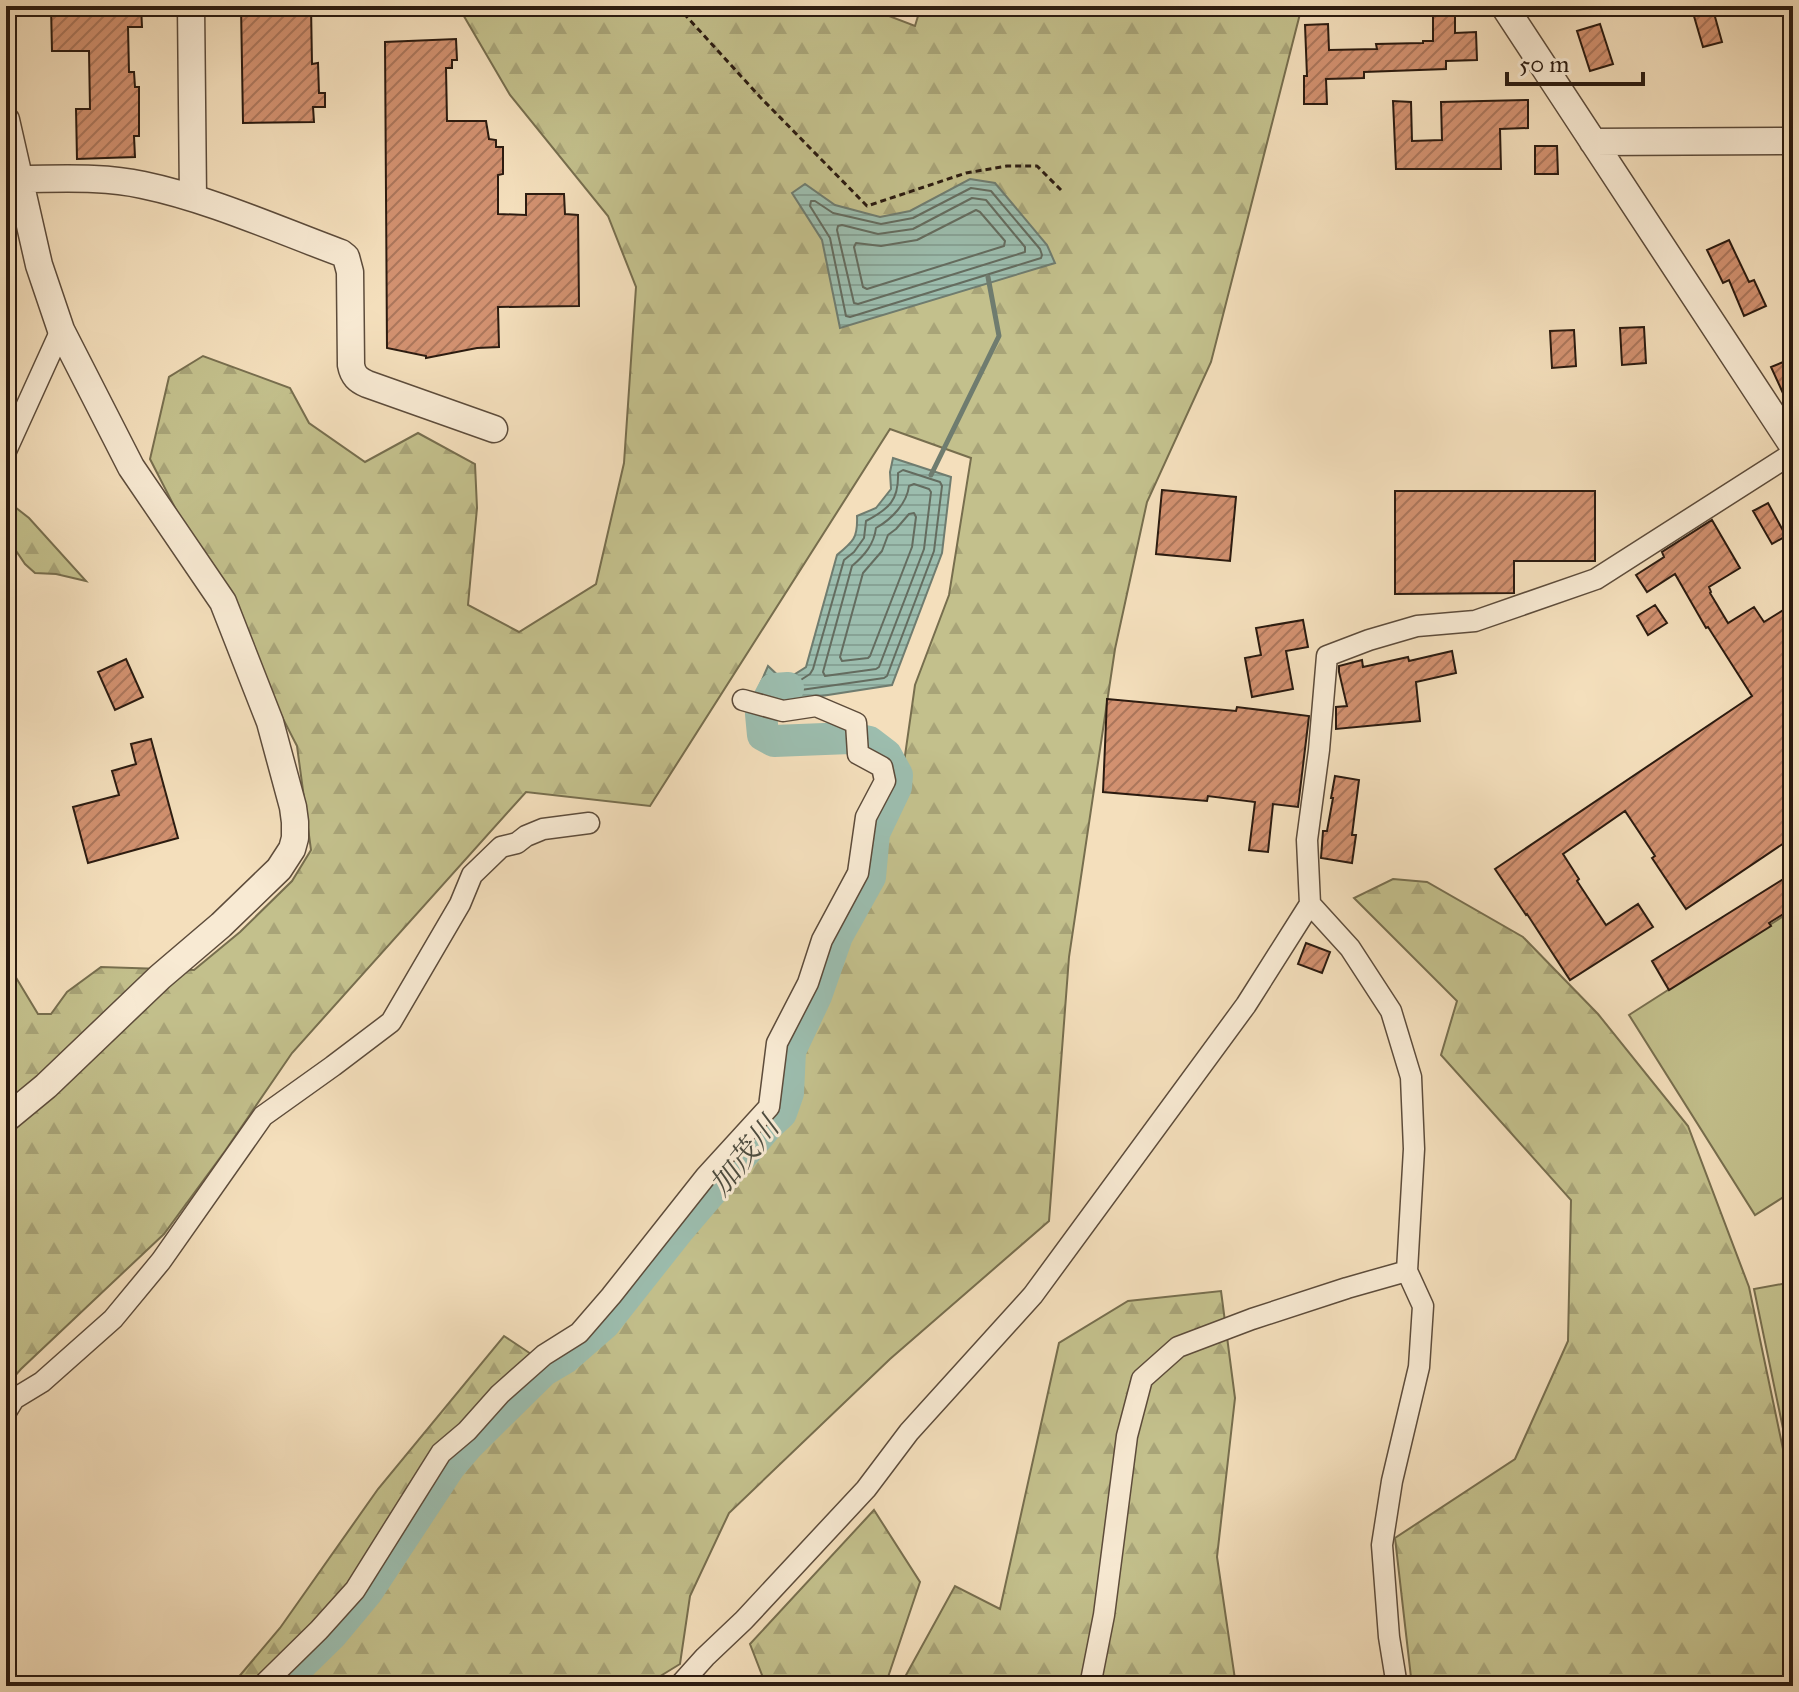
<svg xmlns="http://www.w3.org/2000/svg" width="1799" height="1692" viewBox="0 0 1799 1692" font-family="'IM FELL Great Primer','Noto Serif JP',serif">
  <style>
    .forest { fill: url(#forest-firs); stroke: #776e4e; stroke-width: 2 }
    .park { fill: #c3c08c; stroke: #776e4e; stroke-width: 2 }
    .water { fill: url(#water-rules); stroke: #6f7c6f; stroke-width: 2 }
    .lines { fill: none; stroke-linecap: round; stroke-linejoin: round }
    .shore { stroke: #646c5f; stroke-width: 2 }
    .stream { stroke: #6f7c6f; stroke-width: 5 }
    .river { stroke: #9cbdae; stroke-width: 32 }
    .building { fill: url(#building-hatch); stroke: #2b1b10; stroke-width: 2 }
    .minor-casing { stroke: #5d4c3b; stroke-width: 23 }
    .tertiary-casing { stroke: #5d4c3b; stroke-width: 29 }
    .path { stroke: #2b1b10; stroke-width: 3; stroke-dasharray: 6 4; stroke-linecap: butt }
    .minor { stroke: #f8ead3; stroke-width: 20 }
    .tertiary { stroke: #f8ead3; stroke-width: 26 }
    .labels { text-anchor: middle; stroke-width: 6; stroke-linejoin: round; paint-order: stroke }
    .water-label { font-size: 30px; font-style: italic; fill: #4d4c3f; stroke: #f8ead3 }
  </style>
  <defs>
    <pattern id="forest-firs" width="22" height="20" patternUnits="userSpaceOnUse" patternTransform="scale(2)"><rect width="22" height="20" fill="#c3c08c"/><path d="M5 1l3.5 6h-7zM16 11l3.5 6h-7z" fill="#a8a478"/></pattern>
    <pattern id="water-rules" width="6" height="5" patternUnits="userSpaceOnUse" patternTransform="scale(2)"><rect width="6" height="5" fill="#9cbdae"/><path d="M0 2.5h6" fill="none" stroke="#87a295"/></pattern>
    <pattern id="building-hatch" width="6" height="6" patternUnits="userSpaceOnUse" patternTransform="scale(2)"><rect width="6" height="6" fill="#d29170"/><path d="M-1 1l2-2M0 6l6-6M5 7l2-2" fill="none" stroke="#ab765b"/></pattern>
  </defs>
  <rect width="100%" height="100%" fill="#f4dfbc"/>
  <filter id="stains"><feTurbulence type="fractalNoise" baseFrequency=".0025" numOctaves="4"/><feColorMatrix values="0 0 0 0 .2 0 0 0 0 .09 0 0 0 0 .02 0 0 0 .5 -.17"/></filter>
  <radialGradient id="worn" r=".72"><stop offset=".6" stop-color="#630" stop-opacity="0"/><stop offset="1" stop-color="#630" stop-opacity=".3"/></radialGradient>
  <!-- forest -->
  <path class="forest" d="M458,6H863L915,26L921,6H1302L1211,362L1147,502L1115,649L1069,957L1049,1221L890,1359L729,1513L690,1596L680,1664L644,1686H231L280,1628L378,1489L504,1336L543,1362L762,1101L869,871L901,784L915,685L949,595L971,458L890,429L650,806L526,792L292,1053L225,1151L164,1234L21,1369L6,1386V961L38,1014H51L67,992L101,967L194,970L240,932L292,881L311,850L297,746L150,459L169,377L203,356L290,388L309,423L365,462L418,433L475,464L477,508L468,605L519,632L596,584L624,463L636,287L608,216L510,95Z
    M6,500L29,518L86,581L56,574L35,573L25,564L6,536Z
    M1393,879L1427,882L1523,937L1598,1014L1688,1126L1749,1287L1783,1449L1793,1447V1686H1412L1395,1538L1515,1459L1568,1341L1571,1200L1441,1055L1457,1001L1354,898Z
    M1221,1291L1235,1398L1217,1557L1236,1686H900L955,1586L1000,1609L1059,1343L1128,1301Z
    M874,1510L920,1582L885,1686H770L762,1675L750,1644Z"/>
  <!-- park -->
  <path class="park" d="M1793,910V1191L1755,1215L1629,1015Z
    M1793,1282V1441L1786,1443L1754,1289Z"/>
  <!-- water -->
  <path class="water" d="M970,179L995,183L1047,245L1055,263L840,328L822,240L792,193L805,184L835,205L880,217L910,211Z
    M893,458L951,477L942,553L892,685L783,702L755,696L768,666L784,681L806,667L837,555C853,542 858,538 857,516L876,508L891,489L890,472Z"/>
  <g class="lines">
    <!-- shore -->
    <path class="shore" d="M971,188L991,191L1040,249L1042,255L1041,258L850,317L846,316L830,238L810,206L811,201H815L833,213L881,224L913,218Z
      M972,198L986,200L1025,247V252L858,304L854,303L837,230L838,226L842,225L878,234L913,229Z
      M976,210L980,212L1005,241L1004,246L867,289L863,287L854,247L856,243L881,246L917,240Z
      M903,470L940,482L942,486L934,551L887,676L884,678L794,691L792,689L793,685L810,674L813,669L844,560L854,552L864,538L866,521C889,509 899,500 898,473Z
      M914,484L929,489L931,492L924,549L879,667L876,669L825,676L823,672L852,566C865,555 874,544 876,528C892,519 907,503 909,486Z
      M914,513L916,517L912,547L870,656L868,658L842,661L840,657L863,573L882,551L888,535L896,529L909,514Z"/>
    <!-- stream -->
    <path class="stream" d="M931,475L999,336L988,277"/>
    <!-- river -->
    <path class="river" d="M279,1686L332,1634L367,1592L450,1466L468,1445L543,1371L565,1358L604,1324L680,1228L767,1126L781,1113L788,1093L790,1051L816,996L837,936L870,877L874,833L896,787L897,775L886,755L869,742L850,738L774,741L763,735L761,714L774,689L788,688"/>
  </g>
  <!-- building -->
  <path class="building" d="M51,6H141L142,27H128L129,72H134L135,87H139V136H134L135,157L77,159L76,109H90L89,51H52Z
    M241,6H311L312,64L318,63L319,93H325V107H313L314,122L243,123Z
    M1433,6H1455V33L1476,32L1477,60L1446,61V69L1364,72V78L1326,79L1327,104H1304V76H1307L1305,25L1328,24L1329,50L1377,49L1376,44L1423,43V41H1433Z
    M1691,6H1712L1722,42L1703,47Z
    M1600,24L1613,64L1590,71L1577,31Z
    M456,39L457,60H452V68H446L447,121H486L489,139L496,140V147H503V174L498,175V214L526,215V194H564L565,214L578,215L579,306L498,307L499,347L477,348L426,358V356L387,348L385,42Z
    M1528,100V128L1500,129L1501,169H1396L1393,101L1411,102L1412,141L1442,140L1441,102Z
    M1535,146H1557L1558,174H1535Z
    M1729,240L1749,282L1754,280L1766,306L1744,316L1729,280L1723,283L1707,250Z
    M1644,327L1646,363L1622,365L1620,328Z
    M1574,330L1576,366L1552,368L1550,331Z
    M1793,358V415L1771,367Z
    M1162,490L1236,497L1230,561L1156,554Z
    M1395,491H1595V561H1514V593L1395,594Z
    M1768,503L1786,536L1772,544L1753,511Z
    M1712,520L1740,568L1709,587L1711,592L1710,593L1728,623L1754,607L1764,622L1785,609L1793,622V837L1686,909L1652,858L1655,856L1625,811L1563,854L1579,879L1577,881L1606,925L1638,904L1653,927L1570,980L1527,914L1526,915L1495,869L1752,696L1708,627L1706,628L1675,574L1647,592L1636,575L1664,557L1662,552Z
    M1655,605L1667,623L1648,635L1637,616Z
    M1303,620L1308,647L1286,651L1293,689L1252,697L1245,658L1261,655L1256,628Z
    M1452,651L1456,673L1416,682L1420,721L1336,729V707L1347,706L1339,672V666L1362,660L1363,667L1408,657L1409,661Z
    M126,659L143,697L115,710L98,672Z
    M1107,699L1236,711L1237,707L1309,716L1298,807L1273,804L1268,852L1249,850L1255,802L1208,796L1207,801L1103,792Z
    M151,739L178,838L88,863L73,807L119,795L112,771L136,764L131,744Z
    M1335,776L1359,780L1352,835H1356L1352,863L1321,858L1323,831H1327L1333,798H1331Z
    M1793,873V908L1769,923L1771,926L1669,990L1652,961Z
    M1306,943L1330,952L1322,973L1298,964Z"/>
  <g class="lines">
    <defs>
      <path id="minor" d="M6,451L61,330
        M6,1412L14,1399L42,1382L113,1319L161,1261L263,1116L333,1066L391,1022L460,904L472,875L501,847L517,843L526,836L543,829L589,823
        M262,1686L319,1630L355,1590L441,1453L467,1431L500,1394L544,1355L579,1333L611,1296L706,1176L769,1107L777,1043L808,983L822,940L858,873L866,817L885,781L882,767L858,754L856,723L816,706L783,711L743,700
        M679,1686L705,1657L744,1620L866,1489L909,1432L1033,1295L1246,1005L1310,904
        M1090,1686L1104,1615L1127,1436L1142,1379L1178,1347L1252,1319L1347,1288L1407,1271L1414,1149L1411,1077L1391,1011L1350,948L1310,904L1307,840L1319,750L1327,656L1369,640L1417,626L1475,621L1596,579L1793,453
        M1397,1686L1389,1637L1382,1545L1392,1481L1419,1367L1423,1306L1407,1271"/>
      <path id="tertiary" d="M191,6L193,198
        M1504,6L1793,446
        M6,120L39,265L61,330L131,467L223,602L270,722L293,807L295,822V838L292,849L279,869L221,925L160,977L46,1086L6,1119
        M1593,142L1793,141
        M19,179C60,179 102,176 143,185C210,199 276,229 341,253L346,257L350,272L351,365C353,376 358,380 367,384L494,429"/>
    </defs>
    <!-- minor casing -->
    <use href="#minor" class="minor-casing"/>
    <!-- tertiary casing -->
    <use href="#tertiary" class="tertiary-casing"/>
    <!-- path -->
    <path class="path" d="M677,6L761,98L867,206L966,173L1007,166H1037L1061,190"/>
    <!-- minor -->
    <use href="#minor" class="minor"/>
    <!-- tertiary -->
    <use href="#tertiary" class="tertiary"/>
  </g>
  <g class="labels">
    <!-- water labels -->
    <g class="water-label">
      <text transform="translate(744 1156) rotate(-51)" y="10">加茂川</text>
    </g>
  </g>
  <!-- margin -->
  <rect width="1799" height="1692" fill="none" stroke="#f4dfbc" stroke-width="32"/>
  <rect x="8" y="8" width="1783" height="1676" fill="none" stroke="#2b1b10" stroke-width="4"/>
  <rect x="16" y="16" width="1767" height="1660" fill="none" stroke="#2b1b10" stroke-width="2"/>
  <!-- scale -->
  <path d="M1507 72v12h136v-12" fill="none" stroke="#2b1b10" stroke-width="4"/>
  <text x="1519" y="72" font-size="24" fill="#2b1b10" stroke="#f8ead3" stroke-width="6" paint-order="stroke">50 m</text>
  <rect width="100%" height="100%" filter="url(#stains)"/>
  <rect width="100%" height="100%" fill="url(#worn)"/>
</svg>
